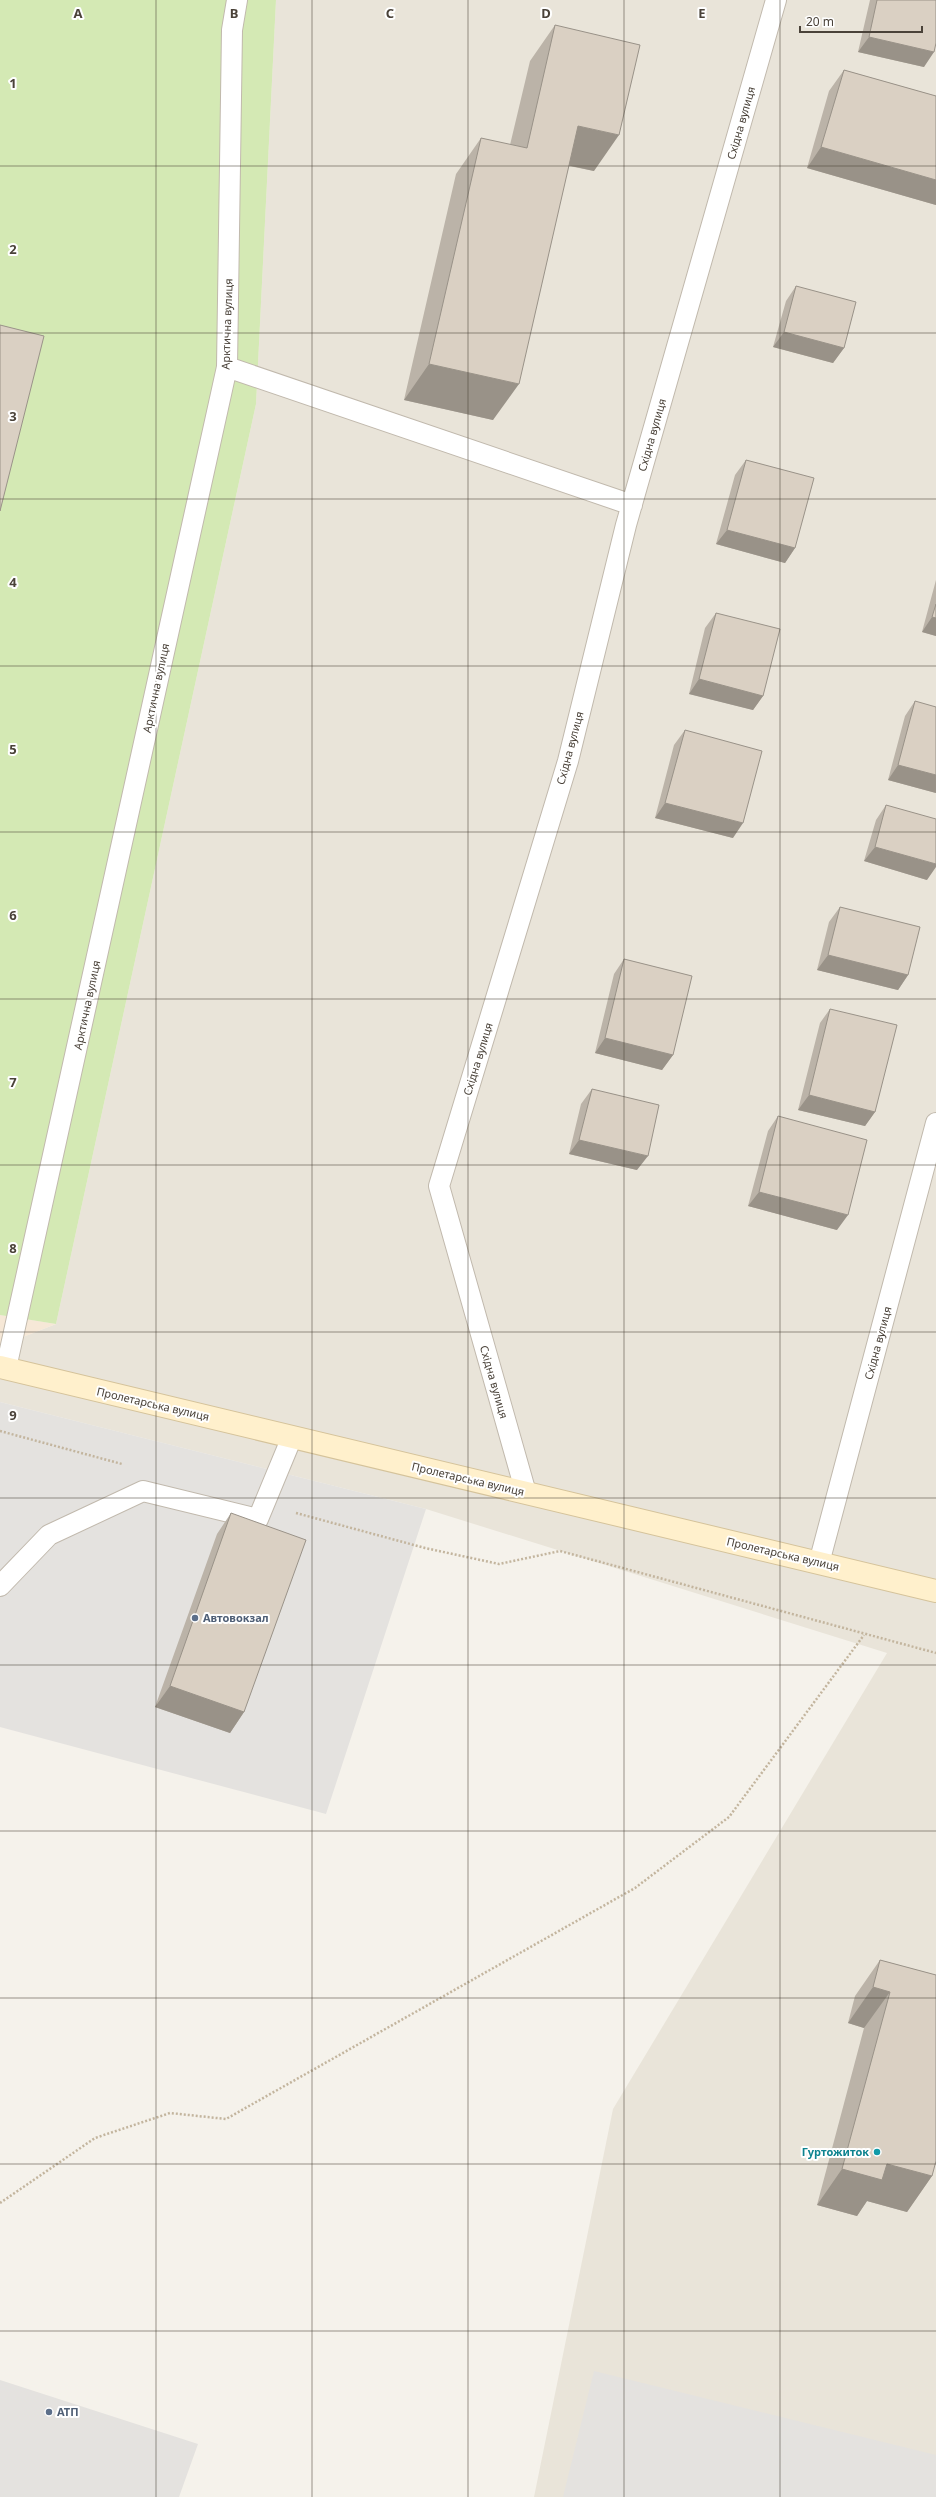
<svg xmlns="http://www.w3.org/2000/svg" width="936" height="2497" viewBox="0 0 936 2497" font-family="'Noto Sans',sans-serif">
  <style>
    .residential { fill: #e9e4d9 }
    .commercial { fill: #f6e8d7 }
    .green { fill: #d4e9b4 }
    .parking { fill: #e4e2df }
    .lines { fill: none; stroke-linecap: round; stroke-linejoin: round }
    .lane-casing { stroke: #c1b9ad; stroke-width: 22 }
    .secondary-casing { stroke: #d5c39b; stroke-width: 24 }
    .path { stroke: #c3b59e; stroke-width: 2.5; stroke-dasharray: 2 2; stroke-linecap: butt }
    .lane { stroke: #fff; stroke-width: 20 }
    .secondary { stroke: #fff0cc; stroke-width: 22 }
    .wall { fill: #bbb3a8 }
    .shaded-wall { fill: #999288 }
    .building { fill: #dad0c3; stroke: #999288 }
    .grid { fill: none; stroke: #4a4239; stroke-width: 1; stroke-opacity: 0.55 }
    .service-dot { fill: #5c6f8a; stroke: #fff; stroke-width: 1.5 }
    .culture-dot { fill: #0f9aa8; stroke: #fff; stroke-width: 1.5 }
    .labels { text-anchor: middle; stroke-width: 4; stroke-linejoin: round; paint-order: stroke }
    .street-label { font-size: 11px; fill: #4a4239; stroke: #fff }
    .service-label { font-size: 11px; font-weight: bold; fill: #4e5e75; stroke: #fff; text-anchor: start }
    .culture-label { font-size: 11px; font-weight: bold; fill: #0d838f; stroke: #fff; text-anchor: end }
    .grid-label { font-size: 13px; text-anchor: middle; font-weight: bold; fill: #4a4239; stroke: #fff; stroke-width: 4; stroke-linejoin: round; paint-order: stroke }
  </style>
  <rect width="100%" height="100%" fill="#f5f2eb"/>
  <!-- residential -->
  <path class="residential" d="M276,0H936V2497H534L613,2109L887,1653L426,1509L0,1402V1346L56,1324L256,404Z"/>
  <!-- commercial -->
  <path class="commercial" d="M0,1315L56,1324L0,1346Z"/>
  <!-- green -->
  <path class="green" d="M0,0H276L256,404L56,1324L0,1315Z"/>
  <!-- parking -->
  <path class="parking" d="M0,1402L426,1509L326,1814L0,1727Z
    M594,2371L936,2455V2497H563Z
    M0,2380L198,2444L179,2497H0Z"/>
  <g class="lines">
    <defs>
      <path id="lane" d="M227,367L632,505
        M6,1368L227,367L232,30L237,0
        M526,1493L439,1186L568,761L626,525L776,0
        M819,1563L936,1123
        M0,1586L49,1535L143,1491L258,1519L292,1437"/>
      <path id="secondary" d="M0,1367L936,1591"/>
    </defs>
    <!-- lane casing -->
    <use href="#lane" class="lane-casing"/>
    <!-- secondary casing -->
    <use href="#secondary" class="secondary-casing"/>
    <!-- path -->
    <path class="path" d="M0,1431L122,1464
      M296,1513L425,1548L499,1564L560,1551L936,1653
      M0,2203L95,2138L170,2113L226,2119L635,1888L729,1817L864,1635"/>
    <!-- lane -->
    <use href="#lane" class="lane"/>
    <!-- secondary -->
    <use href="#secondary" class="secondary"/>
  </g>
  <!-- wall -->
  <path class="wall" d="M870,0H936L924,67L858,52Z
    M555,25L594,171L569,166L493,420L404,400L456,174L481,138L510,145L530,61Z
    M844,70L936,96V205L807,168L829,91Z
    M796,286L844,348L833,363L773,347L786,301Z
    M746,460L795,548L785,563L716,544L735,475Z
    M936,580V636L922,632Z
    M716,613L763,696L753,710L689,694L705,628Z
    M915,701L936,793L888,780L905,716Z
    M685,730L733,838L655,818L674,745Z
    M886,805L927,880L864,861L876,820Z
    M840,907L908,975L898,990L817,970L829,922Z
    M624,959L673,1055L662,1070L595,1053L614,974Z
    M830,1009L875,1112L865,1126L798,1110L820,1023Z
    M592,1089L637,1170L569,1154L581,1104Z
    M778,1116L837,1230L748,1206L768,1131Z
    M231,1513L244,1712L230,1733L155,1707L217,1534Z
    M880,1960L936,1975L932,2176L907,2212L867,2201L857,2216L817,2205L864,2028L848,2023L855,1996Z"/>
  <!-- shaded-wall -->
  <path class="shaded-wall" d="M869,37L934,52L924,67L858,52Z
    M578,126L619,135L594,171L553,162Z
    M821,147L936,180V205L807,168Z
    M784,332L844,348L833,363L773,347Z
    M429,364L519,384L493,420L404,400Z
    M727,530L795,548L785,563L716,544Z
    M932,617L936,618V636L922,632Z
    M699,679L763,696L753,710L689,694Z
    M898,765L936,775V793L888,780Z
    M665,803L743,823L733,838L655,818Z
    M875,847L936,864V867L927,880L864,861Z
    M828,955L908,975L898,990L817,970Z
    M605,1038L673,1055L662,1070L595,1053Z
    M809,1095L875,1112L865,1126L798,1110Z
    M579,1140L648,1156L637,1170L569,1154Z
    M759,1192L848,1215L837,1230L748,1206Z
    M170,1686L244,1712L230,1733L155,1707Z
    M873,1987L890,1992L864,2028L848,2023Z
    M887,2164L932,2176L907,2212L867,2201L857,2216L817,2205L842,2169Z"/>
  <!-- building -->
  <path class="building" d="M877,0H936V43L934,52L869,37Z
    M555,25L640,45L619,135L578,126L519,384L429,364L481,138L527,148Z
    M844,70L936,96V180L821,147Z
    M796,286L856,302L844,348L784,332Z
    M0,325L44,336L0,511Z
    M746,460L814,478L795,548L727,530Z
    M936,604V618L932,617Z
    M716,613L780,629L763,696L699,679Z
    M915,701L936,707V775L898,765Z
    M685,730L762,751L743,823L665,803Z
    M886,805L936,819V864L875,847Z
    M840,907L920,927L908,975L828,955Z
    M624,959L692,976L673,1055L605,1038Z
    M830,1009L897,1025L875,1112L809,1095Z
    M592,1089L659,1105L648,1156L579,1140Z
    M778,1116L867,1140L848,1215L759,1192Z
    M231,1513L306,1540L244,1712L170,1686Z
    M880,1960L936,1975V2161L932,2176L887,2164L882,2180L842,2169L890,1992L873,1987Z"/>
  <!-- grid -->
  <path class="grid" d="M156,0V2497M312,0V2497M468,0V2497M624,0V2497M780,0V2497M0,166H936M0,333H936M0,499H936M0,666H936M0,832H936M0,999H936M0,1165H936M0,1332H936M0,1498H936M0,1665H936M0,1831H936M0,1998H936M0,2164H936M0,2331H936"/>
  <!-- markers -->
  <g class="service-dot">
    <circle cx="195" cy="1618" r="4"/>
    <circle cx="49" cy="2412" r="4"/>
  </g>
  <circle class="culture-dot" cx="877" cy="2152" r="4"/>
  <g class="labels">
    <!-- street labels -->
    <g class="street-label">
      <text transform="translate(741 123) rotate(-74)" y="4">Східна вулиця</text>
      <text transform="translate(227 324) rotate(-88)" y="4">Арктична вулиця</text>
      <text transform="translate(652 435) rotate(-74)" y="4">Східна вулиця</text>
      <text transform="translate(156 688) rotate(-78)" y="4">Арктична вулиця</text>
      <text transform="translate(570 748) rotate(-75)" y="4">Східна вулиця</text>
      <text transform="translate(87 1005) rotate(-78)" y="4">Арктична вулиця</text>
      <text transform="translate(478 1059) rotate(-73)" y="4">Східна вулиця</text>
      <text transform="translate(878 1343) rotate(-75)" y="4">Східна вулиця</text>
      <text transform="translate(494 1382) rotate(74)" y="4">Східна вулиця</text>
      <text transform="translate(153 1404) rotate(13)" y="4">Пролетарська вулиця</text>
      <text transform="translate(468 1479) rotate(13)" y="4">Пролетарська вулиця</text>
      <text transform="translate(783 1554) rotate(13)" y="4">Пролетарська вулиця</text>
    </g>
    <!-- service labels -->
    <g class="service-label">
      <text x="203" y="1622">Автовокзал</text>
      <text x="57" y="2416">АТП</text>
    </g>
    <!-- culture labels -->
    <g class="culture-label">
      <text x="869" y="2156">Гуртожиток</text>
    </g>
  </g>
  <g class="grid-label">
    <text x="78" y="18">A</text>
    <text x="234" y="18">B</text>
    <text x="390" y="18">C</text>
    <text x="546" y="18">D</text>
    <text x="702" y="18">E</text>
    <text x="13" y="88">1</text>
    <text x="13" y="254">2</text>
    <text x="13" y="421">3</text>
    <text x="13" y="587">4</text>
    <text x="13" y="754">5</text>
    <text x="13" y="920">6</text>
    <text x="13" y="1087">7</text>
    <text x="13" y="1253">8</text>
    <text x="13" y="1420">9</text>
  </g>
  <!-- scale -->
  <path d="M800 26v6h122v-6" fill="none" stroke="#4a4239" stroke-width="2"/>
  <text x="806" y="26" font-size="12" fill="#4a4239" stroke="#ffffff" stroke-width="3" paint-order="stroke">20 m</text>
</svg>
